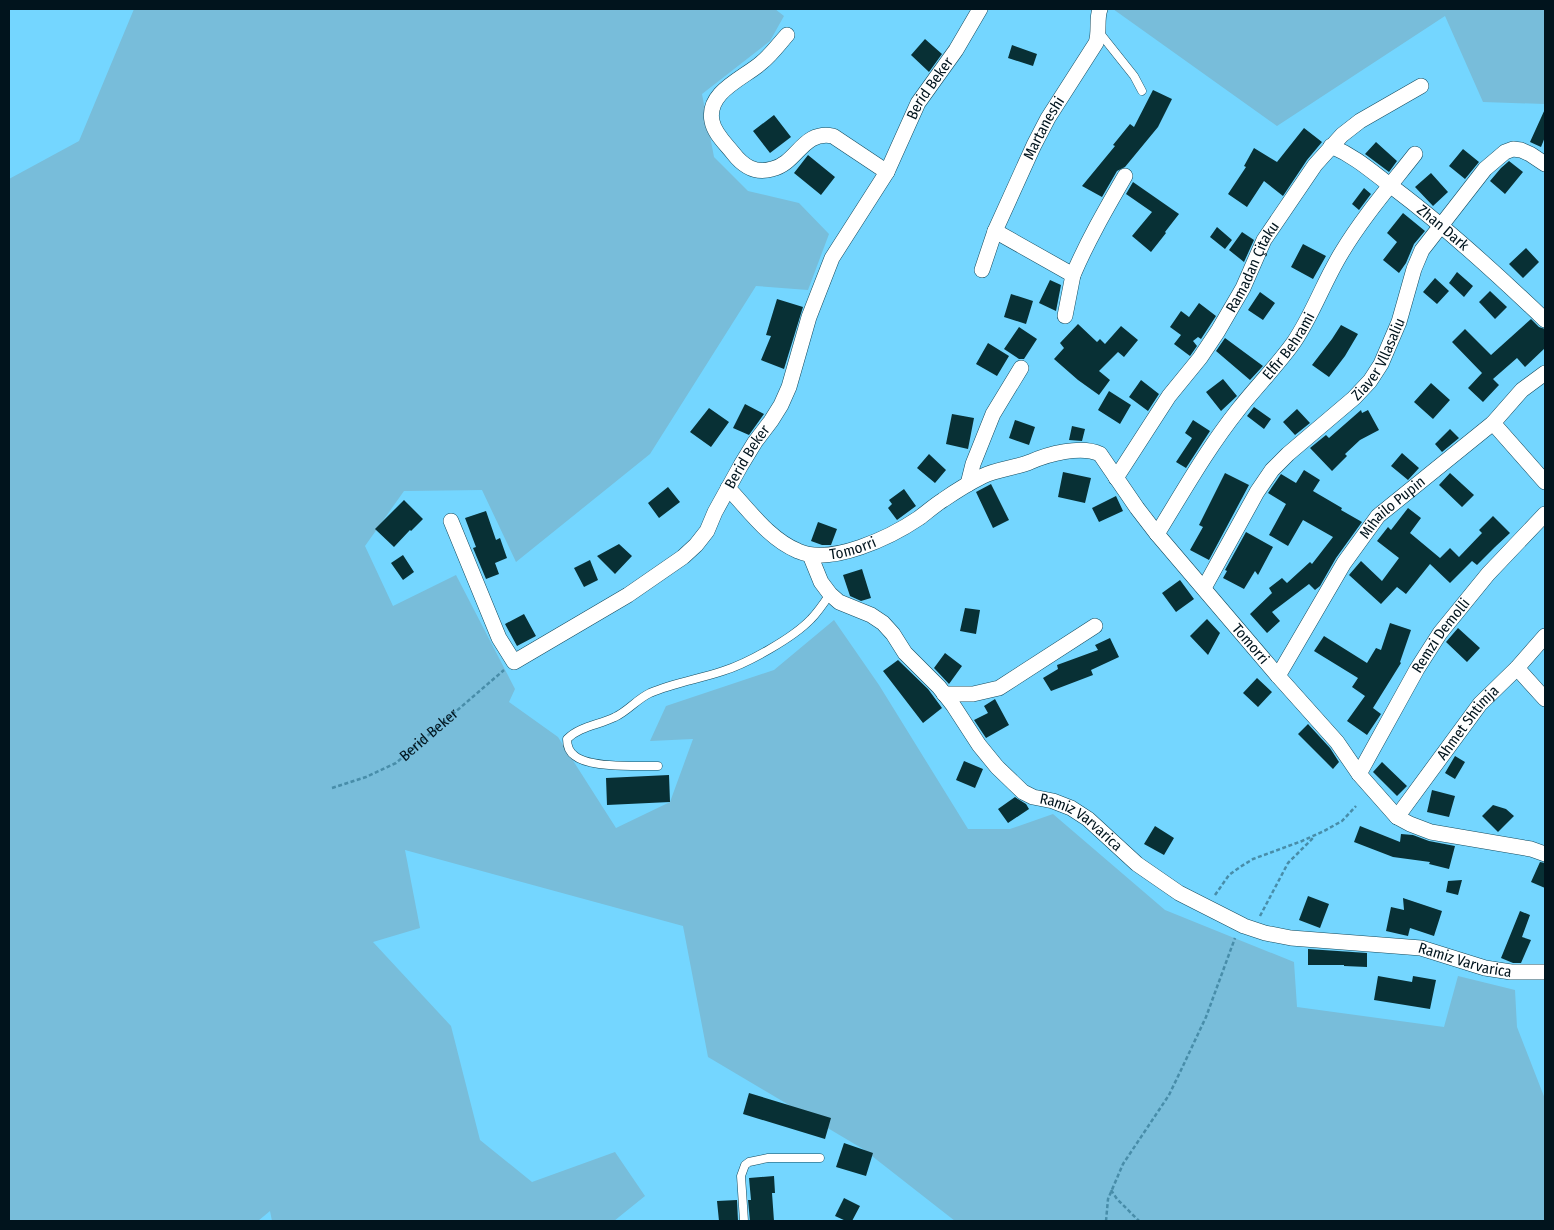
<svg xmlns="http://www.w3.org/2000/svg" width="1554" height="1230" viewBox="0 0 1554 1230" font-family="'Fira Sans Condensed',sans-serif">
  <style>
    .green { fill: #78bdda }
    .building { fill: #083035 }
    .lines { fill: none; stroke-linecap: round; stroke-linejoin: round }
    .lane-casing { stroke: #134a5e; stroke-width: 9 }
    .street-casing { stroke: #134a5e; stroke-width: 16 }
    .path { stroke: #488da9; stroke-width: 2.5; stroke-dasharray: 4 2.5; stroke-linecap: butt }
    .lane { stroke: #fff; stroke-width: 8 }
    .street { stroke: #fff; stroke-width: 15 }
    .labels { text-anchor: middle; stroke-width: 5; stroke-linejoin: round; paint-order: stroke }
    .street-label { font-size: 15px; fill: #01141d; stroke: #74d6ff }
  </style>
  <rect width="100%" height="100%" fill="#74d6ff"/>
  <!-- green -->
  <path class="green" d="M134,9H775L784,16L770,41L702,94L714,157L748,191L799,203L829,234L808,290L756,286L650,454L516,562L482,490L404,491L365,546L393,606L456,575L515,689L509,702L558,737L616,828L670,802L693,739L650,741L666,706L774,670L834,620L879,685L968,829H1010L1053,814L1165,910L1294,962L1297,1007L1444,1027L1458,976L1515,990L1517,1027L1545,1099V1221H955L863,1149L708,1057L683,926L405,850L420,928L373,942L451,1026L480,1140L532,1182L615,1152L645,1196L614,1221H272L270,1211L258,1221H9V179L79,141Z
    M1113,9H1545V104L1483,102L1445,16L1277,126Z"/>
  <!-- building -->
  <path class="building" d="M925,39L942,54L929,72L911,55Z
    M1012,45L1037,54L1033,66L1008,58Z
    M1153,90L1172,99L1158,127L1125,167L1117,171L1102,197L1082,186L1115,146L1113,145L1130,124L1134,127Z
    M1545,109V137L1541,147L1530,142Z
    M774,115L791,137L770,153L753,131Z
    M1304,128L1322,142L1307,160L1283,196L1264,181L1247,207L1228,194L1246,167L1244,166L1254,148L1277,162Z
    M1376,142L1397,161L1389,172L1365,154Z
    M1463,149L1479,162L1465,179L1449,166Z
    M808,155L835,177L821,195L794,173Z
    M1509,161L1523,172L1505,194L1490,181L1501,168Z
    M1431,173L1448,192L1433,206L1415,187Z
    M1133,182L1179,214L1165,232L1166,233L1151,252L1132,236L1152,212L1126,194Z
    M1364,188L1371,194L1359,210L1352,204Z
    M1403,213L1425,231L1414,244L1406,263L1399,273L1383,260L1397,242L1387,233Z
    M1217,227L1232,240L1225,249L1210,237Z
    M1242,232L1254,240L1244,262L1229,250Z
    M1303,244L1326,256L1313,279L1291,267Z
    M1526,248L1539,262L1523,278L1509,264Z
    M1457,272L1473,286L1464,297L1449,283Z
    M1435,278L1449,291L1437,304L1423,292Z
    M1050,280L1061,285L1056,311L1039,303Z
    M1490,291L1507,307L1495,319L1479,302Z
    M1260,292L1275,303L1263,320L1248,310Z
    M1011,294L1033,301L1026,324L1004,317Z
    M777,299L803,307L784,369L761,360L771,336L766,335Z
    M1199,303L1216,316L1201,339L1198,337L1193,341L1197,346L1190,356L1174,344L1181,335L1170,327L1181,311L1189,317Z
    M1531,319L1539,327L1545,329V348L1525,367L1517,358L1493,379L1499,385L1483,402L1468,388L1482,373L1452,342L1465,329L1491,355Z
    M1078,324L1097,342L1100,339L1105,344L1121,326L1138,340L1124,357L1118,352L1099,371L1110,380L1099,395L1078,380L1054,359L1064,348L1060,343Z
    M1341,325L1358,334L1345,356L1329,377L1312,365L1332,339Z
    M1019,327L1037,339L1024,359H1019L1004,349Z
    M1225,338L1263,366L1250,380L1216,351Z
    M988,343L1009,356L997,376L976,364Z
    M1223,379L1237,396L1221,411L1206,392Z
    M1141,380L1159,394L1148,411L1129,397Z
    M1431,383L1450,400L1433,419L1414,402Z
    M1109,391L1131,405L1120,424L1098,410Z
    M745,404L764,414L749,435L733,428Z
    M1254,407L1271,419L1264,429L1247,416Z
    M709,408L729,422L711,447L690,432Z
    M1297,409L1310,423L1295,435L1283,422Z
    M1361,410L1362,413L1368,410L1379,430L1360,440L1345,454L1347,456L1332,471L1310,448L1326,435L1329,438Z
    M952,414L974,418L968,449L946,444Z
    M1015,420L1035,427L1029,445L1009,438Z
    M1193,420L1210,431L1186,468L1176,462L1192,438L1185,433Z
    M1072,426L1085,429L1082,441L1069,440Z
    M1450,429L1459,438L1442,452L1435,444Z
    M1402,453L1419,468L1408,480L1391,466Z
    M929,454L946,470L935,483L917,468Z
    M1304,470L1320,480L1313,491L1342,508L1341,510L1362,522L1336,558L1320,586L1315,590L1309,584L1272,612L1280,621L1267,633L1250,614L1272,593L1269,588L1282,578L1287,583L1310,562L1312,564L1333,537L1303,520L1288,546L1269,535L1286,504L1268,493L1281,474L1296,483Z
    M1063,472L1091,478L1085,503L1058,497Z
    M1225,473L1249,485L1209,560L1190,550L1203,527L1199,525Z
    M1450,473L1474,495L1462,507L1439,485Z
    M991,484L1009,520L993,528L976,492Z
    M668,487L680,502L659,518L648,503Z
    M904,489L916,506L897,520L888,508L892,504L889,500Z
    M1116,496L1123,511L1099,522L1092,508Z
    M404,500L423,519L411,531L410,530L394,547L375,529Z
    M1408,508L1421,518L1410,533L1440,558L1450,548L1459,557L1482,533L1479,530L1493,516L1510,533L1495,547L1477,565L1472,561L1450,583L1430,564L1406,594L1397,587L1381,604L1349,575L1361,561L1382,581L1399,558L1377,541L1388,527L1391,530Z
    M486,511L496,540L500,538L507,558L495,563L499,574L486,579L473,548L476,547L465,518Z
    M818,522L837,529L831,545H822L811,541Z
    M1246,532L1273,547L1258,575L1255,571L1244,589L1223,578L1227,571L1225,570Z
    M619,544L632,556L615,574L597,556Z
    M403,555L414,572L403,580L391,563Z
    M590,560L598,580L584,587L574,568Z
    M862,569L871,598L861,601L850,596L843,575Z
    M1180,580L1194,599L1176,612L1162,593Z
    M965,608L980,610L976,634L960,631Z
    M524,614L536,636L517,646L505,624Z
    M1207,619L1220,633L1208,655L1190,636Z
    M1390,623L1411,630L1400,662L1401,663L1373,708L1381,714L1367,735L1347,721L1365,696L1352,687L1358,678L1314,651L1324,636L1367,663L1376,648L1381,650Z
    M1458,628L1480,648L1467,662L1446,642Z
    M1110,638L1119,657L1091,670L1093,675L1051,691L1043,678L1058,669L1057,665L1098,650L1095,645Z
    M945,653L962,666L949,684L934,668Z
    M898,660L928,689L942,708L923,723L883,671Z
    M1257,678L1272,692L1258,707L1243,693Z
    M995,699L1009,725L986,738L974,720L988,713L984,706Z
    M1308,724L1330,748L1339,762L1333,769L1298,734Z
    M1455,756L1465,762L1455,779L1445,773Z
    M964,761L983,769L975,788L956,780Z
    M1382,762L1407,786L1397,796L1373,772Z
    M669,775L670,802L607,805L606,778Z
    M1432,790L1455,796L1449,817L1427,812Z
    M1015,797L1026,804L1029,809L1008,823L998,809Z
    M1493,805L1506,809L1514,816L1498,832L1482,816Z
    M1155,826L1174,838L1164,855L1144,844Z
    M1360,826L1400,842L1401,834L1413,835L1429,841L1455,846L1449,869L1429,864L1430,862L1393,857L1354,842Z
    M1540,862L1545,863V888L1531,882Z
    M1462,880L1458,895L1446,892L1448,881Z
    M1308,896L1329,904L1320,928L1299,920Z
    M1403,898L1442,911L1434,936L1410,928L1408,936L1386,931L1391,907L1404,910Z
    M1520,911L1530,915L1522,937L1531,940L1521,963H1513L1501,958Z
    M1308,949L1367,953V967L1344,966V965H1308Z
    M1378,976L1412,982L1413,976L1436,980L1430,1009L1374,1000Z
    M749,1093L831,1118L825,1139L743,1114Z
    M844,1143L873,1153L866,1176L836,1167Z
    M774,1176L775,1193H772L774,1221H750L748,1200H751L749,1178Z
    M844,1198L860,1206L852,1221H846L835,1216Z
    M737,1200L738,1221H719L717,1201Z"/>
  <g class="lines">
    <defs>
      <path id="lane" d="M1099,32L1134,76L1142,91
        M658,766C638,766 590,768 575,756C569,752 567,746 567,739C580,726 599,725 615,717C628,711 637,699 650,693C673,683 699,679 723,671C748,663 793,638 811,619C818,612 824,603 830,594
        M744,1221L741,1176L745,1165L749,1162L768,1158H820"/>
      <g id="street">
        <path d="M787,35C779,44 771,55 761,63C744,78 706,92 712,121C714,133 725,143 733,153C743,166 755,174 772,169C798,163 802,130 833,136L887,172"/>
        <path id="s2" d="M1331,146C1358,158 1372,172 1395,189C1448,229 1497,274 1545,320"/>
        <path d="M995,231L1073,275C1088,240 1106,209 1125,176"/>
        <path id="s3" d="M982,270L995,231L1034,145L1048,118L1096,43C1100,32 1096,20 1100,9"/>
        <path d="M1065,316L1073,275"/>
        <path d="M1493,423L1545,482"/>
        <path id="s4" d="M1116,478L1169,396L1200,358L1218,331L1243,288L1264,240L1315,165L1342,135L1360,121L1421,86"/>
        <path d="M968,484L973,464L993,414L1021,368"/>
        <path id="s5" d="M728,488C749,510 769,539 798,551C831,566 891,537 919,518C927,512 935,505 943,500C956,491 969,483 983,476C997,469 1015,468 1030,462C1048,454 1081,445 1100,454L1137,508L1157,534L1278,676L1337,742L1359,774L1397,817L1410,824L1431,832L1531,849L1545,854"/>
        <path id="s6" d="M451,521L499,638L514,662L628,595L683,557L696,545L707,531L715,512L741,465L755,442L771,421L781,405L789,387L809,317L832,258L887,172L918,103L956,50L980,9"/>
        <path id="s7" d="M1157,534C1183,492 1207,449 1238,410C1256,387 1277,366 1294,342C1313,314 1324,281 1342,252C1363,217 1390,186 1415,154"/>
        <path id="s8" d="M810,555L821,582L830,594L839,602L871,615L883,623L893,634L905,653L939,687L953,705L979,745L997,767L1023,792L1033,797L1053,801L1071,808L1088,819L1137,864L1179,893L1244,926L1265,933L1291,938L1421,948L1485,968L1511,972H1545"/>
        <path id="s9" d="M1204,588L1257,492L1272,470L1288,454L1354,398L1370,381L1381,364L1399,322L1414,269L1422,250L1485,169L1505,152L1513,149L1521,150L1530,154L1545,164"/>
        <path d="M1517,668L1545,699"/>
        <path id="s10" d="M1278,676L1344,563L1378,516L1493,423L1522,390L1545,373"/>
        <path d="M944,694H973L999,688L1095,626"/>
        <path id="s11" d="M1359,774L1417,669L1440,633L1488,574L1545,514"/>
        <path id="s12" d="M1397,817L1480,704L1517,668L1545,636"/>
      </g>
    </defs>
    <!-- lane casing -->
    <use href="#lane" class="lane-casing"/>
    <!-- street casing -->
    <use href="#street" class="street-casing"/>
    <!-- path -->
    <g class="path">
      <path id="s1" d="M332,788L366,777L396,763L504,670"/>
      <path d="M1215,895L1229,875L1240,867L1253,859L1302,841L1324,831L1342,821L1356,806"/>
      <path d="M1260,916L1288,863L1314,837"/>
      <path d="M1111,1190L1117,1199L1139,1221"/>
      <path d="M1106,1221L1108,1199L1123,1164L1169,1095L1182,1068L1206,1017L1235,938"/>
    </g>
    <!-- lane -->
    <use href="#lane" class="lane"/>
    <!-- street -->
    <use href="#street" class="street"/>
  </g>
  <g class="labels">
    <!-- street labels -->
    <g class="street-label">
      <text dy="5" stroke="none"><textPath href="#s6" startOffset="888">Berid Beker</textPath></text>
      <text dy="5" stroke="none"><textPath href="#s3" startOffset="155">Martaneshi</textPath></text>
      <text dy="5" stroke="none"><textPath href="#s2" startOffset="139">Zhan Dark</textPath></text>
      <text dy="5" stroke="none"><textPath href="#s4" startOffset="252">Ramadan Çitaku</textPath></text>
      <text dy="5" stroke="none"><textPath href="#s7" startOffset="230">Elfir Behrami</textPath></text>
      <text dy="5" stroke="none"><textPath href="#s9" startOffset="292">Ziaver Vllasaliu</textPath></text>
      <text dy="5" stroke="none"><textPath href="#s6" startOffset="474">Berid Beker</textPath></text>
      <text dy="5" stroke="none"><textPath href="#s10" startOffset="205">Mihailo Pupin</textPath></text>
      <text dy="5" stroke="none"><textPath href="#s5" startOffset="151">Tomorri</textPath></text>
      <text dy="5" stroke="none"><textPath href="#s11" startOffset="161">Remzi Demolli</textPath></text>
      <text dy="5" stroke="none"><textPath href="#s5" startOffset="665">Tomorri</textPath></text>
      <text dy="5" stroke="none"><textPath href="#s12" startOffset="118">Ahmet Shtimja</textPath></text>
      <text dy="5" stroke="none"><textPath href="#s1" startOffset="112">Berid Beker</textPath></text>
      <text dy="5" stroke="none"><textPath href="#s8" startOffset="392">Ramiz Varvarica</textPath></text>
      <text dy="5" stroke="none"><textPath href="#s8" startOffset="812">Ramiz Varvarica</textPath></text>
    </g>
  </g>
  <!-- border -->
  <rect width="1554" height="1230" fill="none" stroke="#01141d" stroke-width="20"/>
</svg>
